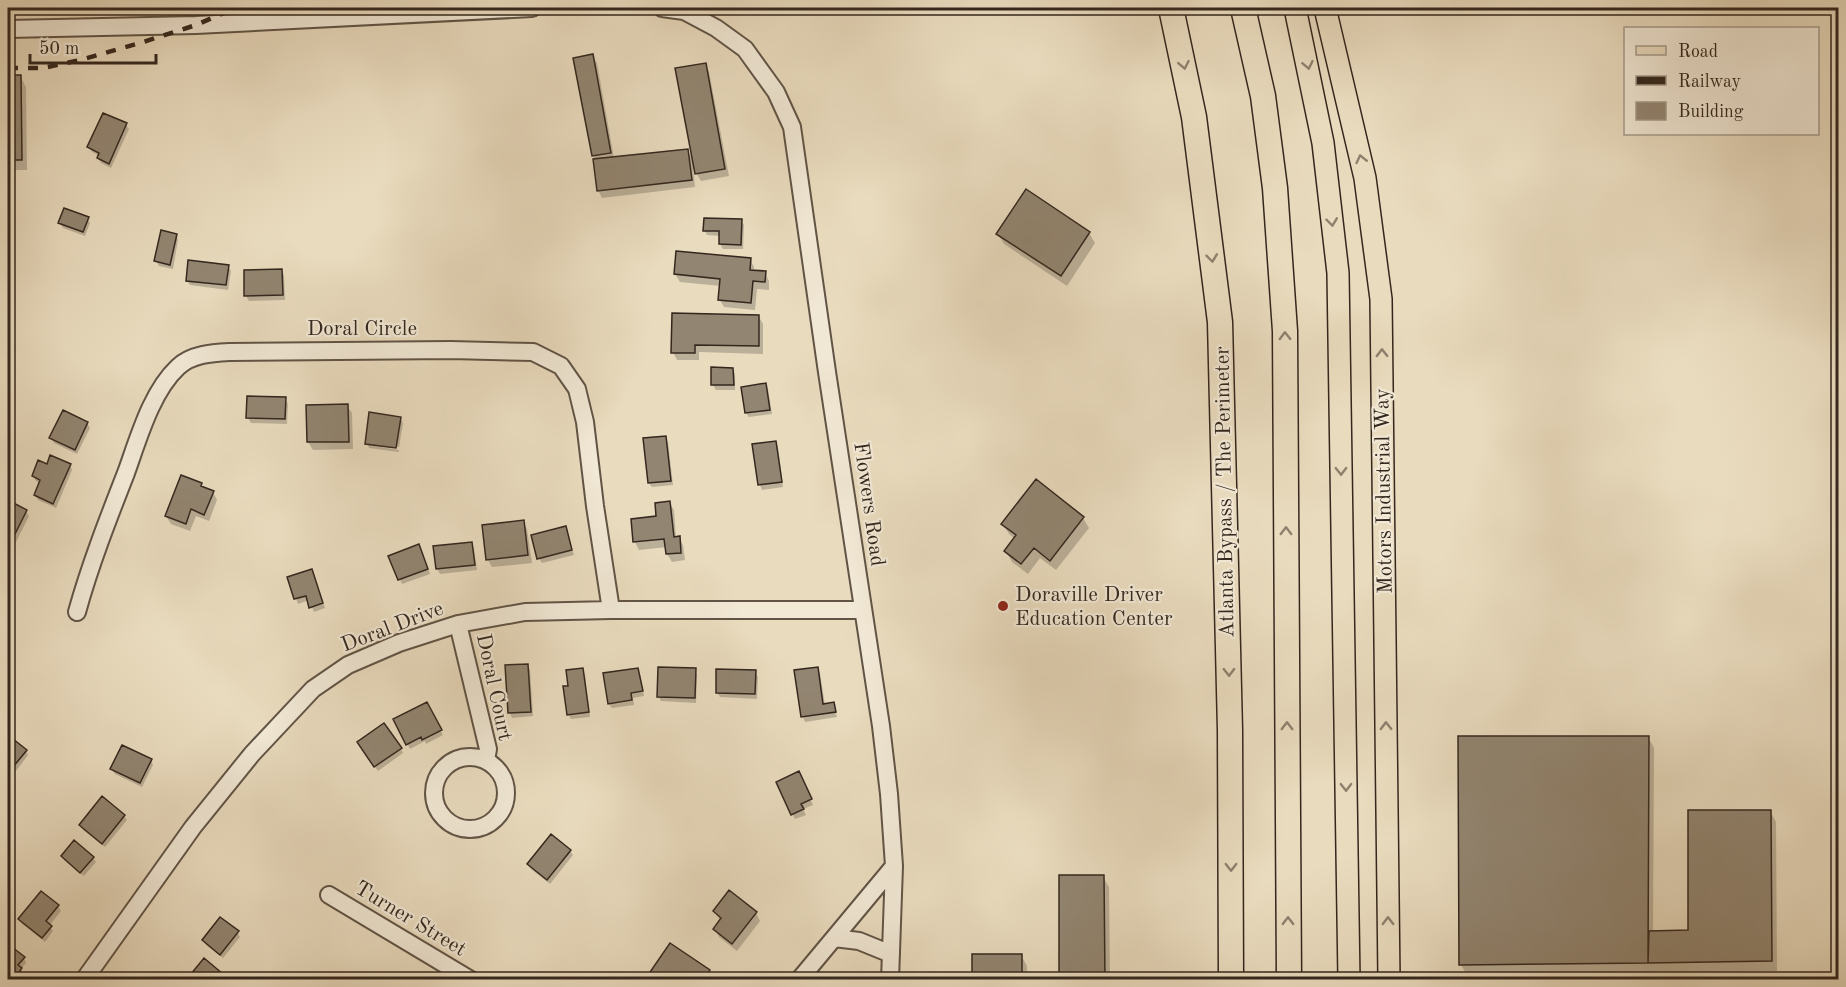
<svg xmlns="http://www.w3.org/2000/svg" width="1846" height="987" viewBox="0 0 1846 987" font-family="'Old Standard TT',serif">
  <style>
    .shadow { fill: #0003 }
    .building { fill: #928571; stroke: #34271e; stroke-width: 1.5 }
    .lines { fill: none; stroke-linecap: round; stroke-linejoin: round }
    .minor-casing { stroke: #615446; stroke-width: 20 }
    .major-casing { stroke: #34271e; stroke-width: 24 }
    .highway-casing { stroke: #34271e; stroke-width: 27 }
    .minor { stroke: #f1e8d5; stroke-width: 16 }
    .major { stroke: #e9dbbe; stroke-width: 21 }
    .highway { stroke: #e9dbbe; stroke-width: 24 }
    .rail { stroke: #34271e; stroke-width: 4.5; stroke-dasharray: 10 10; stroke-linecap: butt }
    .oneway { stroke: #8e816e }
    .poi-dot { fill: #8f2418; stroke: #f1e8d5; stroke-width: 2 }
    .labels { text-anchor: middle; stroke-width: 4.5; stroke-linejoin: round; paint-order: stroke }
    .street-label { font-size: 21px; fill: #34271e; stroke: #f1e8d5 }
    .poi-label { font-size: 21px; fill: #34271e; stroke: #f1e8d5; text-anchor: start }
  </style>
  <rect width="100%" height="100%" fill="#e9dbbe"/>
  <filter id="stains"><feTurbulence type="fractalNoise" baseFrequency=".00333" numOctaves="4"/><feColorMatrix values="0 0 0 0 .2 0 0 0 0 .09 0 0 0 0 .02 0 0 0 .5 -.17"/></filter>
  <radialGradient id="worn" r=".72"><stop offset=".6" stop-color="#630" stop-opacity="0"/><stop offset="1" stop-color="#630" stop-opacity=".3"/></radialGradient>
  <!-- shadow -->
  <path class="shadow" d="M592,56L597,63L614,158L687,150L694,161L705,64L709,72L729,176L701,181L693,168L695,187L602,198L598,190L596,160L593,156Z
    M20,76L26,87L27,170H8V77Z
    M126,125L129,129L111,168L101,163L98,158L100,156L92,152L89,147Z
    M87,218L90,223L85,236L63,228L60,223Z
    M741,220L744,225L743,249H723L720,244L721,236L707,235L705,231Z
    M1089,233L1095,243L1067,286L1004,244L998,234Z
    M176,235L178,240L173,269L159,266L156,261Z
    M750,259L754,267V272L765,273L769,281V290L757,289L755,310L724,307L720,300L721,286L680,282L675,274Z
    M228,266L231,271L228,290L190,285L187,280Z
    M281,270L284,275L285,300L249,301L246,296Z
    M759,317L763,324V354L699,352V360H677L673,352Z
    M713,369H733L735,374V390H716L713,385Z
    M766,384L768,389L772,414L749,417L746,413Z
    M285,399L288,404L287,424L251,423L248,418Z
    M347,406L352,413L353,449L313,450L308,442Z
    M400,418L403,423L399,447L368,442V445L366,443Z
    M87,423L90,428L77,454L54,443L51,438Z
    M665,437L668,442L673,485L652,487L649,483Z
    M775,442L778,447L783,487L762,490L760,485L754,445Z
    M368,445L399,450V452L369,448Z
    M70,465L72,470L56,508L38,500L35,495L41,483L36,481L33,476L47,466Z
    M201,484L203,488L213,492L217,500L209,521L196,516L190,531L171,524L166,516Z
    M8,502L26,511L29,516L11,552L8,550Z
    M669,503L674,510L676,538H679L683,545L685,560L672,562L667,554V547L639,550L635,542L633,520L658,517Z
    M1083,518L1089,528L1056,570L1040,558L1028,574L1012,562L1006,551L1015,539L1009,534L1003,524Z
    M523,521L527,529L532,563L492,567L488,560Z
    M565,528L574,555L542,563L539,558Z
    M471,543L474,548L477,570L440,574L437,569L435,547Z
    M421,551L430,574L402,584L390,557Z
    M8,563L12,569L8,583Z
    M314,576L325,608L314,612L309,600L298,604L289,578Z
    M527,665L530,670L533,716L512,718L510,713Z
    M817,668L820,673L825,705L833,704L837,717L805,722L803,717Z
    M582,669L585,674L590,717L571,719L568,714L570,687Z
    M638,669L640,674L644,696L633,698L634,705L612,708L609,704Z
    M695,670L697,675L696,703L661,701L658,696Z
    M755,672L758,677L757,699L720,697L717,692Z
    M426,704L443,735L426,744L425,741L410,749L395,719Z
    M8,737L26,751L28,755L16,771L8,764Z
    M1648,737L1654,748L1653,932H1689L1770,811L1776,822L1777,971L1467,975L1461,965Z
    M361,748L401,749L403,753L378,771Z
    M151,760L153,765L142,787L115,774L112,769Z
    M801,778L813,805L803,809L806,815L795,819L778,782Z
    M124,816L127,820L105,847L83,830L80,825Z
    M570,851L573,855L550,884L531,869L528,865Z
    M62,856L93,858L96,862L84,876L65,861Z
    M1103,877L1109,887L1110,980H1061Z
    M41,893L58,906L61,911L49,926L53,931L45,942L22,924L20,919Z
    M714,911L756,913L760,921L737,951L719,937L715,929L721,921Z
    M237,932L240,937L223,958L206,945L203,940Z
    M671,945L709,971L713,980H653L650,975Z
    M8,946L24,958L26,963L21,969L24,974L20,980H8Z
    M1021,955L1027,966V980H974Z"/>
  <!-- building -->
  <path class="building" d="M593,54L611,153L592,156L573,58Z
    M706,63L725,169L695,174L675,68Z
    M8,75H21L22,160H8Z
    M103,113L127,123L109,164L97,158L99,153L87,147Z
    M688,149L692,180L597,191L593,159Z
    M1026,189L1090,232L1061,276L996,234Z
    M64,208L89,217L83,232L58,223Z
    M704,218L742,219L741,245L719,244V231H703Z
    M161,230L177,234L170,265L154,261Z
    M676,251L751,258L750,270L766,271L765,282L753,281L751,303L718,300L720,279L674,274Z
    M188,260L229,265L226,285L186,281Z
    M282,269L283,295L244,296V270Z
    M672,313L759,315V346L695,345V353H671Z
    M711,367L733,368L734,385H711Z
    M766,383L770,410L745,413L741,387Z
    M247,396L286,397L285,419L246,418Z
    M348,404L349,442H307L306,405Z
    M63,410L88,422L75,450L49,438Z
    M369,412L401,417L396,448L365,444Z
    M666,436L671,481L648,483L643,438Z
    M776,441L782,482L758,485L752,444Z
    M50,455L71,464L53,504L34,495L40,480L32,476L38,460L47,464Z
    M181,475L202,483L201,486L214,491L204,515L191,509L186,524L165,516Z
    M1036,479L1084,517L1050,561L1034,548L1021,564L1004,551L1016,535L1001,524Z
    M8,500L27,510L8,548Z
    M670,501L674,537L680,536L681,553L666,554L664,539L633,542L631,519L656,516L655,503Z
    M524,520L528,555L486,560L482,525Z
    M566,526L572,550L537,559L531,535Z
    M472,542L475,565L436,569L433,546Z
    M419,544L428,569L398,580L388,556Z
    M312,569L323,603L309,608L306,596L294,599L287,577Z
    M528,664L531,712L508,713L505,665Z
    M658,667L696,668L695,698L657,697Z
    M818,667L823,704L834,702L836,712L801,717L794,670Z
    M583,668L589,712L567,715L563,686H568L566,670Z
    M638,668L643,691L631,693L632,700L608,704L603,673Z
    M716,669L756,670L755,694L716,693Z
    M427,702L442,730L422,740L421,737L406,745L393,719Z
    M384,723L402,748L374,767L357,742Z
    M8,735L27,750L13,767L8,763Z
    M1458,736H1649L1648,963L1459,965Z
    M122,745L152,759L140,783L110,769Z
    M799,771L812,799L801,804L804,809L791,815L776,782Z
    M102,796L125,815L102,844L79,825Z
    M1688,810H1771L1772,961L1648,963L1649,931L1688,930Z
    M551,834L571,850L547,880L527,864Z
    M74,840L94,857L80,873L61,856Z
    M1059,875H1104L1105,980H1059Z
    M729,890L757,912L732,944L713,929L721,918L713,911Z
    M41,891L59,905L46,921L52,926L42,938L18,919Z
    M220,917L239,931L220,955L202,940Z
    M670,943L710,970L704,980H693L686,974L683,980H656L648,975Z
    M8,944L25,957L18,965L22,968L14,980H8Z
    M972,954H1022V980H972Z
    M204,958L223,974L218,980H186Z"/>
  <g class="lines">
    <defs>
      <path id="minor" d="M662,8L684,11L716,28L745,49L776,92L792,127L827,372L881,726L889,794L894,866L890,980
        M8,29L196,25L532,8
        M77,612C90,565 108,519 126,473C138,440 151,392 178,367C192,354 212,353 230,352L451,350L533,352L561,366L577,389L585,422L595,506L611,610
        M458,624L488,749L486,760
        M434 793a36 36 0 1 1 72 0a36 36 0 1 1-72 0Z
        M329,895L471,980
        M834,938L859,941L891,954
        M84,980L193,827L252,754L313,689L348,665L399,643L458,624L525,612L611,610H863
        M799,980L894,866"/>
      <path id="major" d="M1295,8L1323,143L1338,273L1349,980
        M1325,8L1365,178L1381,299L1389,980"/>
      <path id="highway" d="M1171,8L1194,117L1220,322L1230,730L1231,980
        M1243,8L1263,96L1275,188L1285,331L1289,980"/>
    </defs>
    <!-- minor casing -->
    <use href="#minor" class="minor-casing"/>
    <!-- major casing -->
    <use href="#major" class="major-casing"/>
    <!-- highway casing -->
    <use href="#highway" class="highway-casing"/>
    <!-- minor -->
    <use href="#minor" class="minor"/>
    <!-- major -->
    <use href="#major" class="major"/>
    <!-- highway -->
    <use href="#highway" class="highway"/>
    <!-- rail -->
    <path class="rail" d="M8,68H43L80,60L140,43L196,25L235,8"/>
  </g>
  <!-- one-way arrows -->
  <defs><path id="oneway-chevron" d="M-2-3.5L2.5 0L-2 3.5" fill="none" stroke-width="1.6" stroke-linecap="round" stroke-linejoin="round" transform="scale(1.5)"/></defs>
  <g class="oneway">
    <use href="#oneway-chevron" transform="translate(1184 65) rotate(79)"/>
    <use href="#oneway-chevron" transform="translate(1308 65) rotate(78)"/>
    <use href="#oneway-chevron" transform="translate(1361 159) rotate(-103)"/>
    <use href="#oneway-chevron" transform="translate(1332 222) rotate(83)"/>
    <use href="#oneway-chevron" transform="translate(1212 258) rotate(83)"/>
    <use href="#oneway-chevron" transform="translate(1285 336) rotate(-91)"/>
    <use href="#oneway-chevron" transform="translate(1382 353) rotate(-91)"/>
    <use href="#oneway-chevron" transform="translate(1341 471) rotate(89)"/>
    <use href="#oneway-chevron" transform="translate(1286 531) rotate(-90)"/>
    <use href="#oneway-chevron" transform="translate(1229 672) rotate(89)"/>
    <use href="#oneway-chevron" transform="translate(1287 726) rotate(-90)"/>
    <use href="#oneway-chevron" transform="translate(1386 726) rotate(-91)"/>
    <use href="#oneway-chevron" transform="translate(1346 787) rotate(89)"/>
    <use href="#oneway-chevron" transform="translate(1231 867) rotate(90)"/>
    <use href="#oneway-chevron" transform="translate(1288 921) rotate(-90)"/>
    <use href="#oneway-chevron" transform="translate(1388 921) rotate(-91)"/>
  </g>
  <!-- markers -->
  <circle class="poi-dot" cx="1003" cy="606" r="6"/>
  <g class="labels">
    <!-- street labels -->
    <g class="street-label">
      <text x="362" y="335">Doral Circle</text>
      <text transform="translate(1383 491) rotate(-91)" y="7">Motors Industrial Way</text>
      <text transform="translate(1224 492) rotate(-91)" y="7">Atlanta Bypass / The Perimeter</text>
      <text transform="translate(870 504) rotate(82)" y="7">Flowers Road</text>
      <text transform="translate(392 626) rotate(-21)" y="7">Doral Drive</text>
      <text transform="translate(495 687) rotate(78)" y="7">Doral Court</text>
      <text transform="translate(411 918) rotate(31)" y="7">Turner Street</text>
    </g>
    <!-- poi labels -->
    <g class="poi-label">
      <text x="1015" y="601">Doraville Driver<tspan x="1015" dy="24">Education Center</tspan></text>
    </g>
  </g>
  <!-- margin -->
  <rect width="1846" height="987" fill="none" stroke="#e9dbbe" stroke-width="30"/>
  <rect x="9" y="9" width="1828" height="969" fill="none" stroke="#34271e" stroke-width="3"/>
  <rect x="15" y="15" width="1816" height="957" fill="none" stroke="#34271e" stroke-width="1.5"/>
  <!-- legend -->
  <rect x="1624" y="27" width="195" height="108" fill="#f1e8d5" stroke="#a59b8c" stroke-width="1.5"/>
  <rect x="1636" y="46" width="30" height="9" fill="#e9dbbe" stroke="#a59b8c" stroke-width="1.5"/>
  <text x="1678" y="57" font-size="18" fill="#34271e">Road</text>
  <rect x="1636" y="76" width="30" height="9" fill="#34271e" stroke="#a59b8c" stroke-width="1.5"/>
  <text x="1678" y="87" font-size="18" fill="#34271e">Railway</text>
  <rect x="1636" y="102" width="30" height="18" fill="#928571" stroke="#a59b8c" stroke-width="1.5"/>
  <text x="1678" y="117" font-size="18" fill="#34271e">Building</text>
  <!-- scale -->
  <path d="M30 54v9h126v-9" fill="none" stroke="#34271e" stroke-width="3"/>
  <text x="39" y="54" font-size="18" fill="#34271e" stroke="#f1e8d5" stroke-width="4.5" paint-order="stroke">50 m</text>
  <rect width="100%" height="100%" filter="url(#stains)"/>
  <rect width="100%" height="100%" fill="url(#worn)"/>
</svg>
